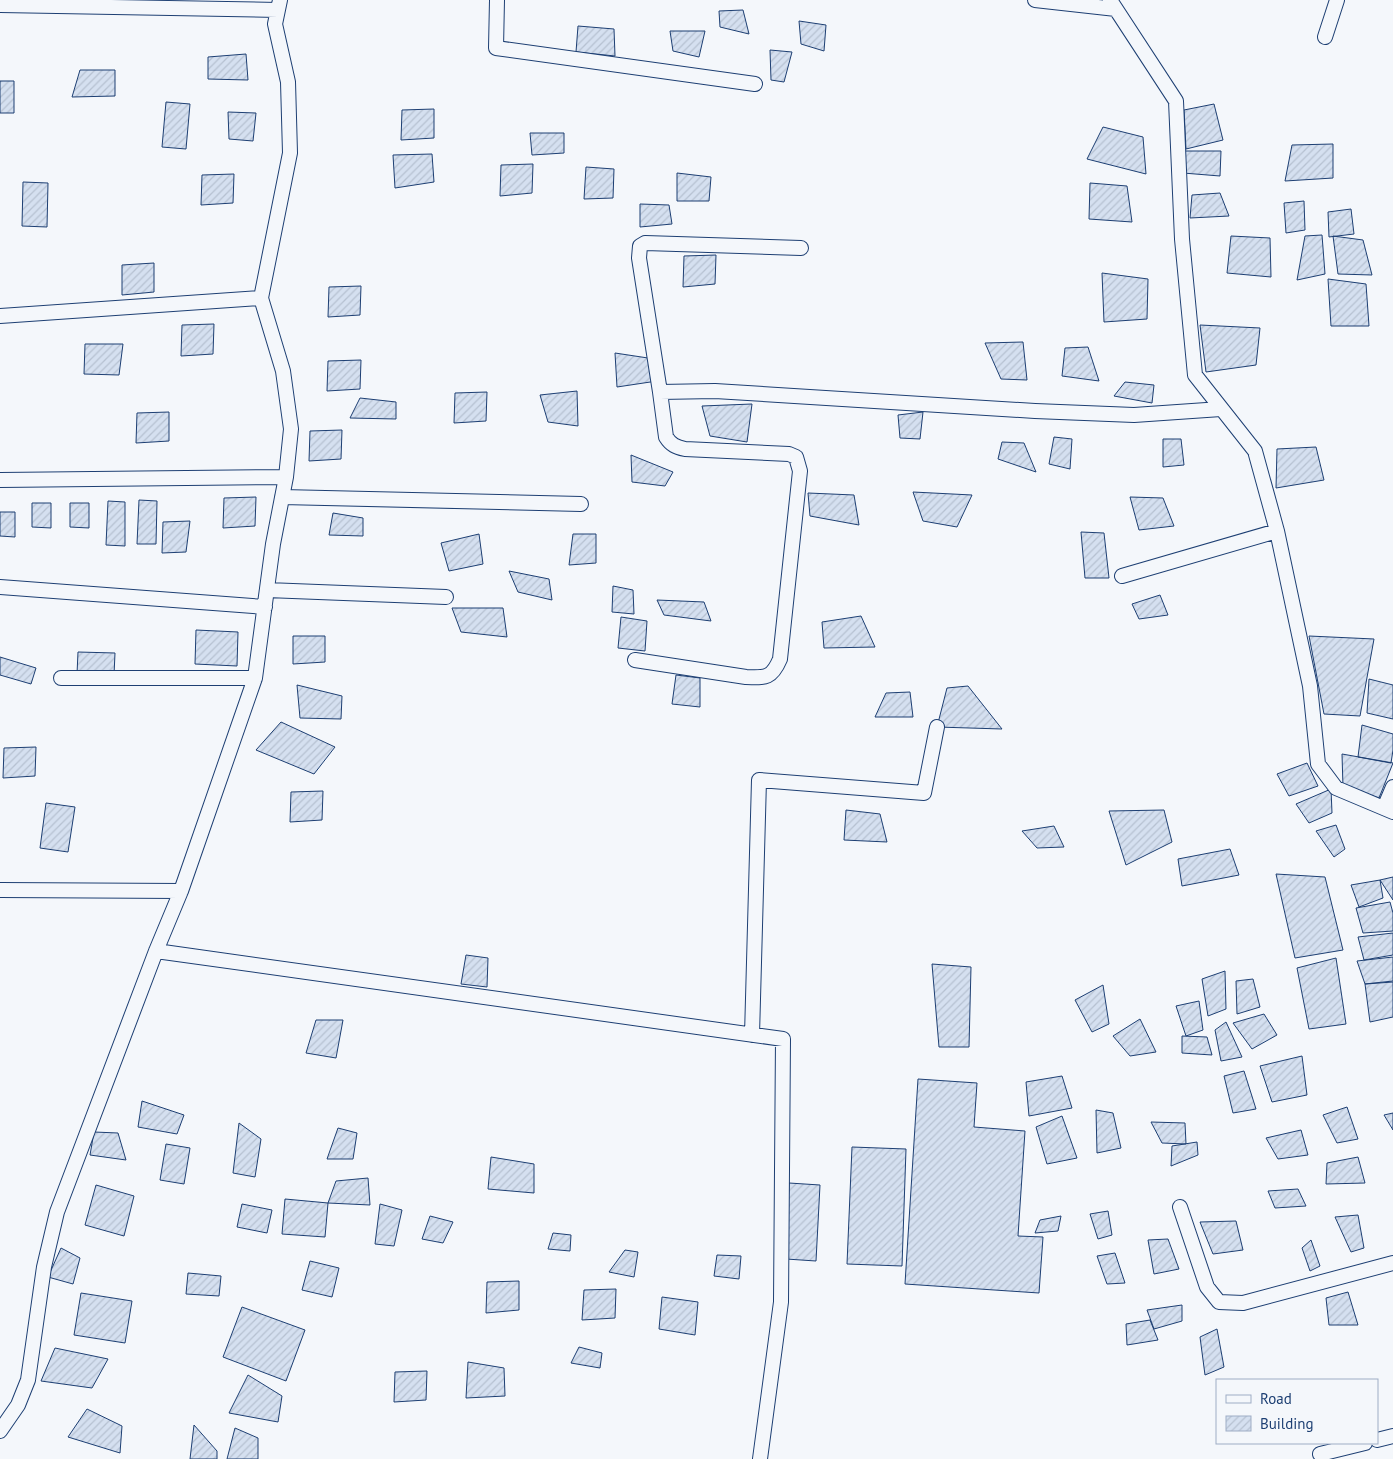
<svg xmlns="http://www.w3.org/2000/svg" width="1393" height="1459" viewBox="0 0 1393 1459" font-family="'PT Sans',sans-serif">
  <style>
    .building { fill: url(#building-hatch); stroke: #1d3f73 }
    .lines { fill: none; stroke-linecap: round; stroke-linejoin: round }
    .minor-casing { stroke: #1d3f73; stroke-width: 16 }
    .minor { stroke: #f4f7fb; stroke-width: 14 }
  </style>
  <defs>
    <pattern id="building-hatch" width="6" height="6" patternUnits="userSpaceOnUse" patternTransform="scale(1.25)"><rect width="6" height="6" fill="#d5e0f0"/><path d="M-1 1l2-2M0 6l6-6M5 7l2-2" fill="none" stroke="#b6c1d1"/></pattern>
  </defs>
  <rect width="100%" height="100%" fill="#f4f7fb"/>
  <!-- building -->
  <path class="building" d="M743,10L749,34L720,27L719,11Z
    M799,21L826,25L824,51L801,44Z
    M578,26L614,29L615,56L576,52Z
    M670,31H705L699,57L673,51Z
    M770,50L792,52L784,82L771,80Z
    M246,54L248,80L208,79V57Z
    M80,70H115V96L72,97Z
    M0,81H14V113H0Z
    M166,102L190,104L186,149L162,147Z
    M1214,104L1223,140L1186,149L1184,110Z
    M434,109V138L401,140L402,110Z
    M228,112L256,113L253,141L229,139Z
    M1103,127L1143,137L1146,174L1087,159Z
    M530,133H564V153L532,155Z
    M1333,144V178L1285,181L1292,145Z
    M1185,151H1221L1220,176L1183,173Z
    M432,154L434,182L395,188L393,155Z
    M533,164L532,193L500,196L501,165Z
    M586,167L614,169L613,198L584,199Z
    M677,173L711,177L709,201H677Z
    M234,174L233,203L201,205L202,175Z
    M23,182L48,183L47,227L22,226Z
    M1090,183L1127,186L1132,222L1089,219Z
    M1220,193L1229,216L1190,218L1192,195Z
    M1304,201L1305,230L1286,233L1284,203Z
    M640,204L669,205L672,224L640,227Z
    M1351,209L1354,234L1329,237L1328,212Z
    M1322,235L1325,274L1297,280L1305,236Z
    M1231,236L1270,238L1271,277L1227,273Z
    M1333,236L1363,240L1372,275L1338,274Z
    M716,255L715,284L683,287L684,256Z
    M154,263V292L122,295V265Z
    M1102,273L1148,279L1147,319L1104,322Z
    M1328,279L1366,284L1369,326H1331Z
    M361,286L360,315L328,317L329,287Z
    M214,324L213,354L181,356L182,325Z
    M1200,325L1260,328L1256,365L1206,372Z
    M1023,342L1027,380L1001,379L985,343Z
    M85,344H123L119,375L84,374Z
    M1088,347L1099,381L1062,376L1065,348Z
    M615,353L648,358L657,381L617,387Z
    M361,360L360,389L327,391L328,361Z
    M1125,382L1154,385L1152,403L1114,396Z
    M577,391L578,426L548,422L540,395Z
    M487,392L486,421L454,423L455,393Z
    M360,398L396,402V419L350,418Z
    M752,404L747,442L710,436L702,406Z
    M169,412V441L136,443L137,413Z
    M923,412L920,439L900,438L898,415Z
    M342,430L341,459L309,461L310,431Z
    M1054,437L1072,439L1070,469L1049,464Z
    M1163,439H1181L1184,465L1163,467Z
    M1002,442L1024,443L1036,472L998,459Z
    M1316,447L1324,480L1276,488L1277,449Z
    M631,455L673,472L665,486L632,482Z
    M913,492L972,495L957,527L923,521Z
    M808,493L854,495L859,525L810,516Z
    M256,497L255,526L223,528L224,498Z
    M1130,497L1163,498L1174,526L1139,530Z
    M139,500L157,501L156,544H137Z
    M108,501L125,502V546L106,545Z
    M32,503H51V528L32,527Z
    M70,503H89V528L70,527Z
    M0,512H15V537L0,536Z
    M333,513L363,518V536L329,535Z
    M190,521L186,552L162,553L163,522Z
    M1081,532L1104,533L1109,578H1085Z
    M479,534L483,564L449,571L441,543Z
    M573,534H596V563L569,565Z
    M509,571L549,579L552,600L518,592Z
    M613,586L633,590L634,614L612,612Z
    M1160,595L1168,615L1139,619L1132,604Z
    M657,600L704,602L711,621L664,615Z
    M452,608H503L507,637L461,632Z
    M861,616L875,647L824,648L822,622Z
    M621,617L647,621L645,651L618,648Z
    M196,630L238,632L237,666L195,664Z
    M293,636H325V662L293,664Z
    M1309,636L1374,639L1360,716L1324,714Z
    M78,652L115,653L114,675L77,674Z
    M0,657L36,668L31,684L0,675Z
    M676,675L700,678V707L672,704Z
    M1369,679L1393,685V719L1367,713Z
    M297,685L342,696L341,719L300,718Z
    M968,686L1002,729L937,727L947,688Z
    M910,692L913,717H875L886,693Z
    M281,722L335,747L314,774L256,750Z
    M1362,725L1393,734V750L1391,763L1358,757Z
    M36,747L35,776L3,778L4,748Z
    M1342,754L1393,763L1379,798L1343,787Z
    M1307,763L1318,786L1289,796L1277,774Z
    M1331,789L1332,813L1309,823L1296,804Z
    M323,791L322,820L290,822L291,792Z
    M46,803L75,807L68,852L40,848Z
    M846,810L880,814L887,842L844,840Z
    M1164,810L1172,842L1126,865L1109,811Z
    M1336,825L1345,849L1334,857L1316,831Z
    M1054,826L1064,847L1037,848L1022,831Z
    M1230,849L1239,875L1182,886L1178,859Z
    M1276,874L1325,877L1343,950L1295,958Z
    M1393,877V900L1380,880Z
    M1380,880L1383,898L1359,907L1351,885Z
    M1390,902L1393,913V931L1363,933L1356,908Z
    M1393,933V955L1364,960L1358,937Z
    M466,955L488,958L487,987L461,984Z
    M1393,957V981L1365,984L1357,961Z
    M1336,958L1346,1024L1309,1029L1297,968Z
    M932,964L971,967L969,1047H939Z
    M1225,971L1226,1009L1208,1016L1202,979Z
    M1253,979L1260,1007L1237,1014L1236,981Z
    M1393,982V1017L1370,1022L1365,984Z
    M1103,985L1109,1024L1092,1032L1075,1000Z
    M1199,1001L1203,1030L1186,1036L1176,1006Z
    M1264,1014L1277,1035L1252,1049L1233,1023Z
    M1140,1019L1156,1052L1130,1056L1113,1036Z
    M316,1020H343L336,1058L306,1053Z
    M1226,1022L1242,1057L1221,1061L1215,1030Z
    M1182,1036L1207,1037L1212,1055L1182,1053Z
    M1302,1056L1307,1095L1272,1102L1260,1066Z
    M1244,1071L1256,1109L1233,1113L1224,1076Z
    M1062,1076L1072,1108L1029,1116L1026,1082Z
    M918,1079L977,1083L974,1127L1025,1131L1018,1236L1043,1237L1039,1293L905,1284Z
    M142,1101L184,1115L177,1134L138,1127Z
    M1347,1107L1358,1139L1337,1143L1323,1115Z
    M1096,1110L1113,1113L1121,1148L1097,1153Z
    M1393,1113V1130L1384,1115Z
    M1062,1116L1077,1158L1047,1164L1036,1127Z
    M1151,1122L1185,1123L1186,1144L1162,1143Z
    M239,1123L261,1139L255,1177L233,1173Z
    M338,1128L357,1133L353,1159H327Z
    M1301,1130L1308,1155L1278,1159L1266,1138Z
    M94,1132L118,1133L126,1160L90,1155Z
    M1197,1142L1198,1155L1171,1166L1172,1146Z
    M166,1144L190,1148L184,1184L160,1180Z
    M852,1147L906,1149L902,1266L847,1264Z
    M491,1157L534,1164V1193L488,1189Z
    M1358,1157L1365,1183L1326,1184L1327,1163Z
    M368,1178L370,1205L328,1203L336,1181Z
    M789,1183L820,1185L816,1261L786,1259Z
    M96,1185L134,1196L124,1236L85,1225Z
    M1298,1189L1306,1206L1275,1208L1268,1191Z
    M285,1199L328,1203L325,1237L282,1234Z
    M242,1204L272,1210L267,1233L237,1227Z
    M380,1204L402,1210L394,1246L375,1244Z
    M1108,1211L1112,1235L1098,1239L1090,1214Z
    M1358,1215L1364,1248L1351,1252L1335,1217Z
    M430,1216L453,1222L443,1243L422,1239Z
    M1061,1216L1058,1231L1035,1233L1040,1220Z
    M1236,1221L1243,1250L1213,1254L1200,1222Z
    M553,1233L571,1235L570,1251L548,1249Z
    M1168,1239L1179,1269L1154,1274L1148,1240Z
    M1311,1240L1320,1266L1310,1271L1302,1248Z
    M61,1248L80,1258L73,1284L48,1277Z
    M625,1250L638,1252L634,1277L609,1272Z
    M1115,1253L1125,1283L1107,1284L1097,1256Z
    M717,1255L741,1256L739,1279L714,1276Z
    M310,1261L339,1268L332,1297L302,1290Z
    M188,1273L221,1276L219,1296L186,1294Z
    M519,1281V1310L486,1313L487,1282Z
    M616,1289L615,1318L582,1320L584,1290Z
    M1348,1292L1358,1325H1329L1326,1298Z
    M81,1293L132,1301L125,1343L74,1335Z
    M662,1297L698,1302L695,1335L659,1329Z
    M1182,1305V1321L1154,1329L1147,1310Z
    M242,1307L305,1330L286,1381L223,1357Z
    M1150,1320L1158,1340L1127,1345L1126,1324Z
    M1217,1329L1224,1367L1205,1375L1200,1337Z
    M579,1347L602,1353L600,1368L571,1363Z
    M55,1348L108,1359L92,1388L41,1381Z
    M468,1362L504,1368L505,1396L466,1398Z
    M427,1371L426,1400L394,1402L395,1372Z
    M248,1375L282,1396L278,1422L229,1413Z
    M87,1409L122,1426L120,1453L68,1437Z
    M194,1425L217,1451V1459H190Z
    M235,1428L258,1438V1459H227Z"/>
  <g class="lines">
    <defs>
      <path id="minor" d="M497,0L496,48L755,84
        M1035,0L1116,9
        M1110,0L1176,101L1182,239L1195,375L1255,451L1277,531L1310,686L1318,764L1336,788L1393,812
        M0,5L278,10
        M1325,37L1337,0
        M0,316L261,298
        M660,392L715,391L1035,411L1134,415L1221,409
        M0,480L286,477
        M282,497L581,504
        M1122,576L1277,531
        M0,587L265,607
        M267,590L446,597
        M635,660L746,677C766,678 772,678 780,659L800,471L796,457L789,454L685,449C676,447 671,445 666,437L660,392L639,258L640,246L645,243L801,248
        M61,678H255
        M1384,808L1393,787
        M0,890L181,891
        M156,951L783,1039L781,1302L760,1459
        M752,1035L759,780L924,793L937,727
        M1180,1207L1207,1287L1219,1302L1243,1303L1393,1263
        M0,1431L18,1405L28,1380L44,1267L57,1212L156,951L181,891L255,678L273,544L286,477L291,429L283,371L261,298L290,153L288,82L275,24L280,0
        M1377,1440L1393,1436
        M1320,1454L1365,1443"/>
    </defs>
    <!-- minor casing -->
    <use href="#minor" class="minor-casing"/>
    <!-- minor -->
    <use href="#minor" class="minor"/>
  </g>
  <!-- legend -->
  <rect x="1216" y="1379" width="162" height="65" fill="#f4f7fb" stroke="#9eadc5"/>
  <rect x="1226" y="1395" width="25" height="8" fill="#f4f7fb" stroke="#9eadc5"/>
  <text x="1260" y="1404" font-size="15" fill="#1d3f73">Road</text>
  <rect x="1226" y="1416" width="25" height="15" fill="url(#building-hatch)" stroke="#9eadc5"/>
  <text x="1260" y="1429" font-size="15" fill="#1d3f73">Building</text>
</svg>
